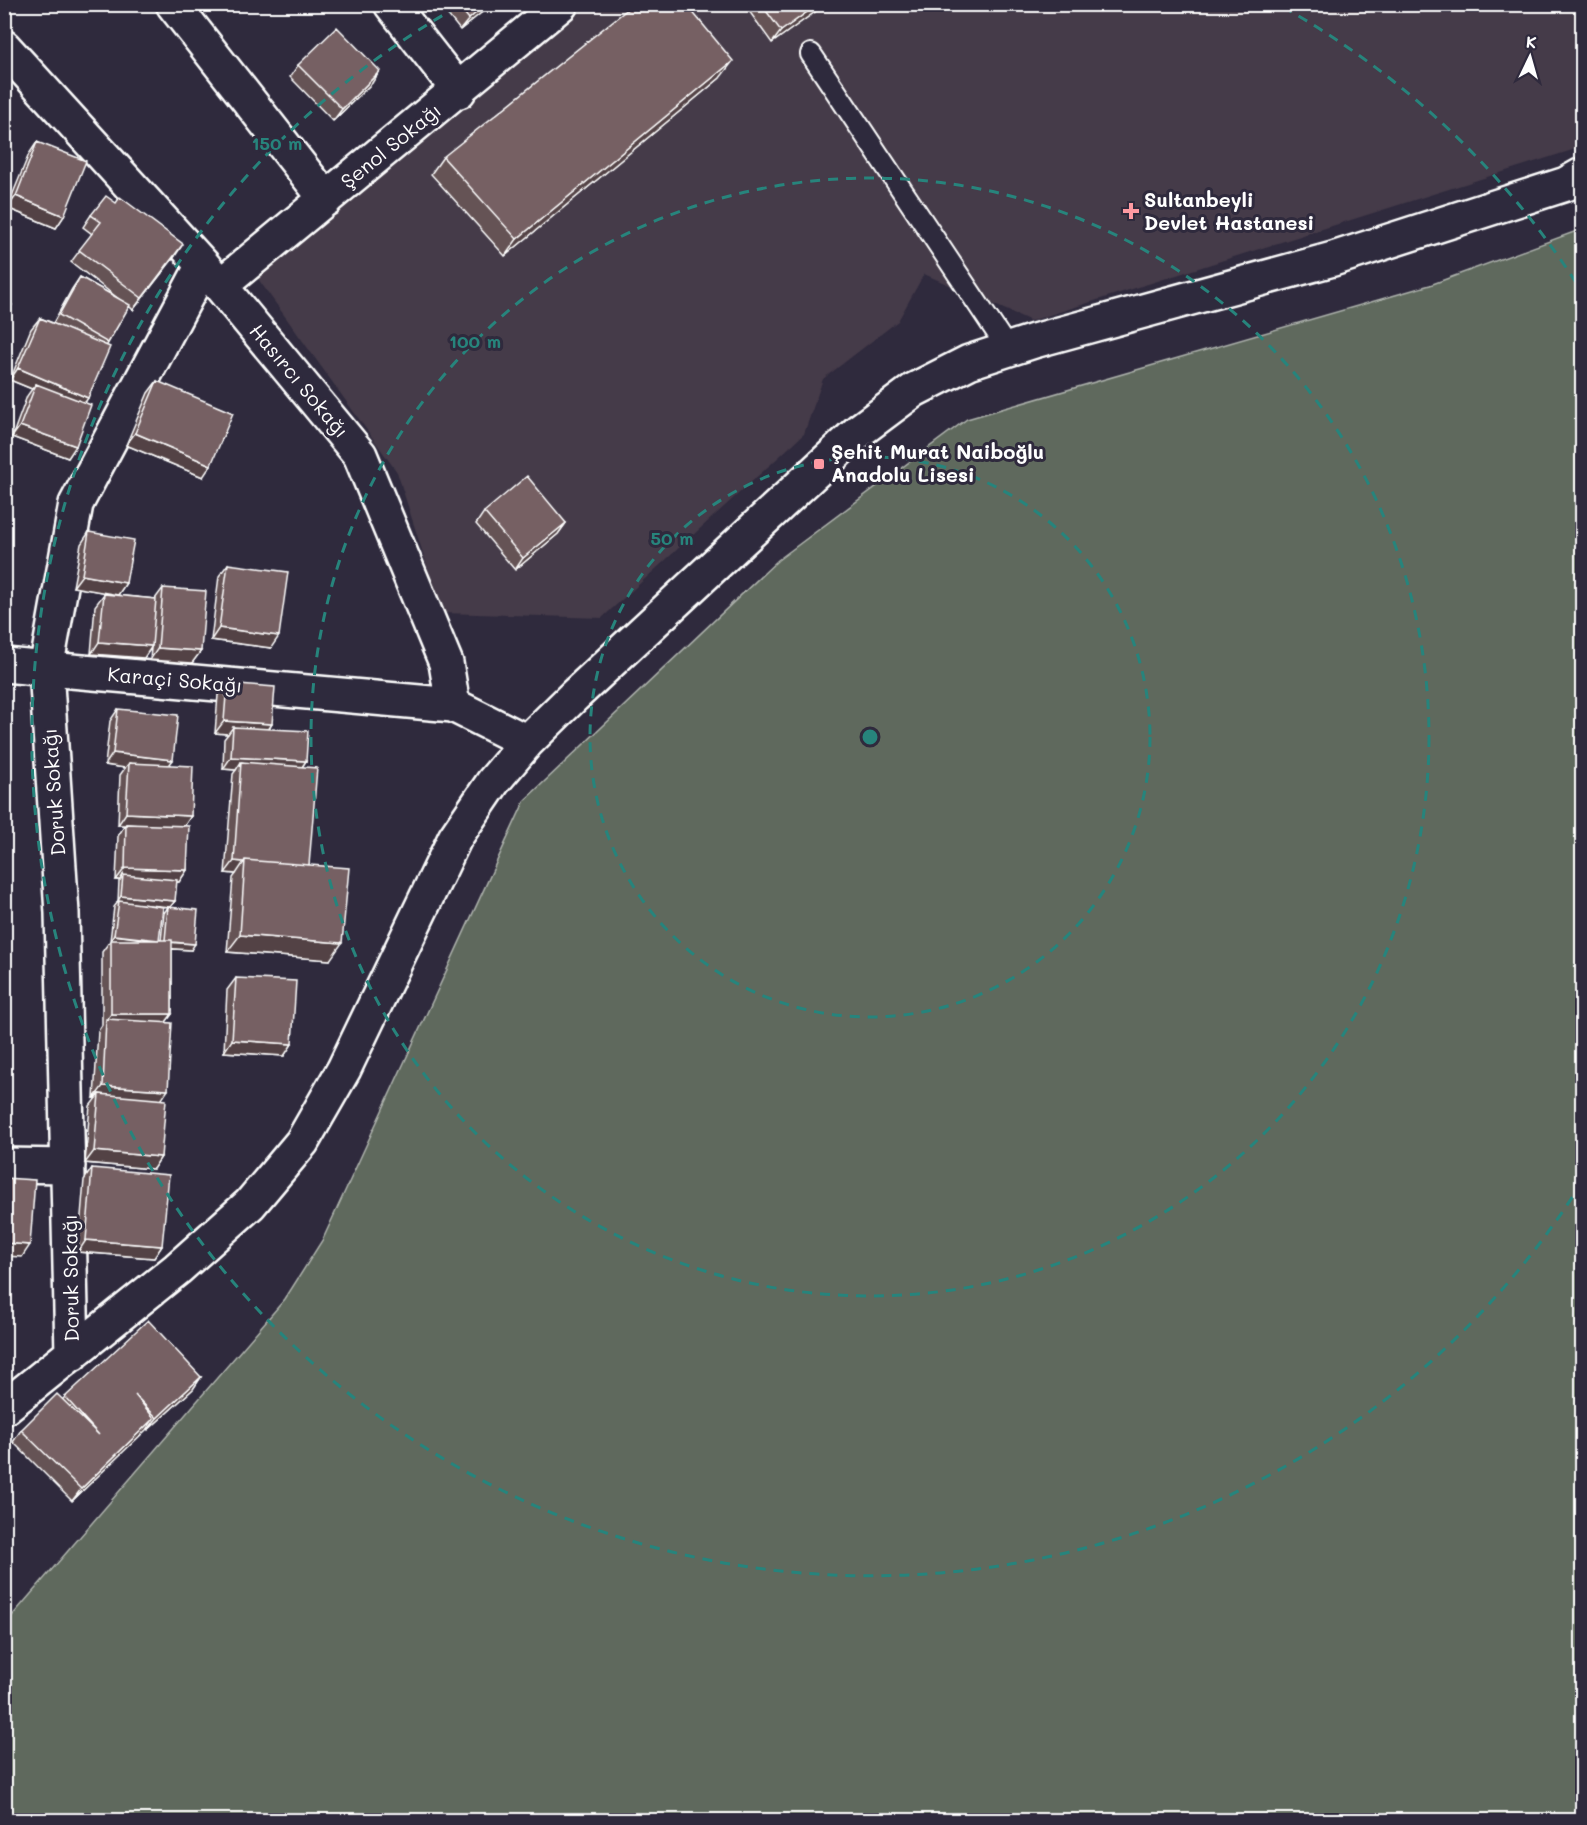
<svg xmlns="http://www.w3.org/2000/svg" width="1587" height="1825" viewBox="0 0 1587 1825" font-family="Mali,sans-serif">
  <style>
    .built { fill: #443a48 }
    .green { fill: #5f695d; stroke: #afb4ae; stroke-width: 1.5 }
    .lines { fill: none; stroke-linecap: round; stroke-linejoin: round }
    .lane-casing { stroke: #fff; stroke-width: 24 }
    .street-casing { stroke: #fff; stroke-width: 38 }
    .lane { stroke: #2f2a3d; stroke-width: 20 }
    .street { stroke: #2f2a3d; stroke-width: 33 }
    .wall { fill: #655355; stroke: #fff; stroke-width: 1.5 }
    .shaded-wall { fill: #534345; stroke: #fff; stroke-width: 1.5 }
    .building { fill: #766063; stroke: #fff; stroke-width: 1.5 }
    .ring { fill: none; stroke: #27847c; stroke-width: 3; stroke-dasharray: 10 8 }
    .poi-dot { fill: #ff9aa2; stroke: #2f2a3d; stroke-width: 2 }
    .labels { text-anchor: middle; stroke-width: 6; stroke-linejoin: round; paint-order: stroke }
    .street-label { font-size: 20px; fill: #fff; stroke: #2f2a3d }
    .poi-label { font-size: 20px; font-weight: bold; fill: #fff; stroke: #2f2a3d; text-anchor: start }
    .centre { fill: #27847c; stroke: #2f2a3d; stroke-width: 3 }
    .ring-label { font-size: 18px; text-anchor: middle; font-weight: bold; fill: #27847c; stroke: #2f2a3d; stroke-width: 6; stroke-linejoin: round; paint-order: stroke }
  </style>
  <rect width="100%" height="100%" fill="#2f2a3d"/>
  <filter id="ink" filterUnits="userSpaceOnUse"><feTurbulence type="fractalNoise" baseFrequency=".0167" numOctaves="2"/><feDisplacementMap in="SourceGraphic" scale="12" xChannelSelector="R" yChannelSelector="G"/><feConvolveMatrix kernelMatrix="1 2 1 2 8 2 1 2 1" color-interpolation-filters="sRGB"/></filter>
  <g filter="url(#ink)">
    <!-- built -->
    <path class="built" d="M589,5H1582V147L1031,321L924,274L898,321L823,379L804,434L602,618L442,613L397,472L253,272Z"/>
    <!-- green -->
    <path class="green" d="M1582,229V1820H5V1624L285,1299L323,1239L525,800L778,560L967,419L1430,285Z"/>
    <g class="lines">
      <defs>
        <path id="lane" d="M811,54L1008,349"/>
        <path id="street" d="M173,4L326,199
          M391,4L459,91
          M4,47L203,265L360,455L446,663L453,705L527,742
          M220,286L561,4
          M4,665L453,705
          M4,1165L68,1166
          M72,1354L62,913L46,669L76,504L203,265
          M4,1408L177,1269L250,1204L302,1142L344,1069L455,838L493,782L527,742L574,696L859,431L914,390L969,362L1034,341L1333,259L1566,184L1582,175"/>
      </defs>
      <!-- lane casing -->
      <use href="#lane" class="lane-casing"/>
      <!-- street casing -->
      <use href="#street" class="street-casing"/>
      <!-- lane -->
      <use href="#lane" class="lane"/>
      <!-- street -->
      <use href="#street" class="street"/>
    </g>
    <!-- wall -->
    <path class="wall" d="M439,4H492L460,30Z
      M744,4H826L772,43Z
      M298,65L372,83L333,121L290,77Z
      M720,78L505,256L431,174L443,157Z
      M37,142L64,216L56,228L7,208L29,154Z
      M91,215L175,256L133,310L129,306L107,345L85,403L76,446L68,458L12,437L27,396L32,389L10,380L31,329L40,318L53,323L72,289L80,277L119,299L71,262L92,234L83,227Z
      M157,381L203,477L126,445L148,393Z
      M484,512L566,523L558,534L515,570L476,524Z
      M89,532L126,583L118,595L73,587L81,544Z
      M228,564L271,648L211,640L219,576Z
      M163,588L201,651L192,663L150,660L151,648L144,658L91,654L95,606L104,594L155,599Z
      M227,683L272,724L269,729L306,761L302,767L309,865L330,960L227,952L233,878L236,874L225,873L233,774L236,770L223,769L224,739L228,734L215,733L218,695Z
      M118,709L169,765L191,816L184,826L187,870L179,882H176L175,901L170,907L153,905L159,940H161L164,913L168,907L191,950L172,949V1014L166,1022L162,1099L161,1157L153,1169L85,1163L90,1106L96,1098H94L98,1031L102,1025V952L110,941L114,907L118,902L119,881L120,880H116L118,836L125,825H118L120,775L125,768L105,765L110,721Z
      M236,978L292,1044L284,1056L224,1052L227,990Z
      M92,1168L162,1246L154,1258L78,1252L84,1180Z
      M201,1377L193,1389L148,1430L147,1428L72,1501L13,1442L21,1430L63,1399L65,1397Z"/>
    <!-- shaded-wall -->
    <path class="shaded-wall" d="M486,4H492L460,30L469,19Z
      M818,4H826L772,43L781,31Z
      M733,61L720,78L505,256L517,239Z
      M380,71L372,83L333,121L342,109Z
      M16,196L64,216L56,228L7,208Z
      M183,244L175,256L133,310L142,298Z
      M18,368L88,398L80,410L36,384L32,389L10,380Z
      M20,426L76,446L68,458L12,437Z
      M135,433L211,465L203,477L126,445Z
      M566,523L558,534L515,570L523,558Z
      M82,575L126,583L118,595L73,587Z
      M219,628L279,636L271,648L211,640Z
      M99,642L152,646L144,658L91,654Z
      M158,648L201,651L192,663L150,660Z
      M224,721L272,724L264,736L233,727L228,734L215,733Z
      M113,753L173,760L164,772L129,763L125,768L105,765Z
      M231,757L306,761L298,773L241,762L236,770L223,769Z
      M126,813L191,816L183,828L126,824L125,825H118Z
      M234,861L244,862L236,874L225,873Z
      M125,868L187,870L179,882L123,880V875L120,880H116Z
      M121,896L175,901L170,907L117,902Z
      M114,935L158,941L154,947L110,941Z
      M240,935L342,943L330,960L227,952Z
      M165,942L195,944L191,950L161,948Z
      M111,1014H172L163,1026L106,1021Z
      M232,1040L292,1044L284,1056L224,1052Z
      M103,1086L168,1090L160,1102L99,1094L96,1098H94Z
      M94,1151L161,1157L153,1169L85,1163Z
      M86,1240L162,1246L154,1258L78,1252Z
      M4,1243L30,1245L22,1257L4,1256Z
      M201,1377L193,1389L148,1430L157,1418Z
      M154,1418L146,1430L72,1501L81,1489Z"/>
    <!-- building -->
    <path class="building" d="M457,4H486L469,19Z
      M634,4H686L733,61L517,239L443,157Z
      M761,4H818L781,31Z
      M337,27L380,71L342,109L298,65Z
      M37,142L86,161L64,216L16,196Z
      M106,196L116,203L120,197L183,244L142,298L79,250L101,222L91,215Z
      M80,277L130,305L108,343L59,315Z
      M4,302L12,305L4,321Z
      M40,318L110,347L88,398L18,368Z
      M157,381L233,413L211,465L135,433Z
      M36,384L91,405L76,446L20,426Z
      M527,476L566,523L523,558L484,512Z
      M89,532L134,540L126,583L82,575Z
      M228,564L288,572L279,636L219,628Z
      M163,588L206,591L201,651L158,648Z
      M104,594L156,599L152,646L99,642Z
      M227,683L275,687L272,724L224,721Z
      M118,709L178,715L173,760L113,753Z
      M233,727L308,731L306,761L231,757Z
      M241,762L317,768L309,865L245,860L244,862L234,861Z
      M129,763L193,766L191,816L126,813Z
      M126,824L189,826L187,870L125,868Z
      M245,860L349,868L342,943L240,935Z
      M4,873H8L6,930H4Z
      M123,875L177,880L175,901L121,896Z
      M119,901L163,907L159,940L114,935Z
      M168,907L198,910L195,944L172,942V940H165Z
      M111,940H172V1014H111Z
      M236,978L296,981L292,1044L232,1040Z
      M106,1019L172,1023L168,1090L103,1086Z
      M99,1094L166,1100L161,1157L94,1151Z
      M92,1168L169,1175L162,1246L86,1240Z
      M4,1178L35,1180L30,1245L4,1243Z
      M148,1320L201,1377L157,1418L135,1395L154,1418L81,1489L21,1430L57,1394L99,1435L65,1397Z"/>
  </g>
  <!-- distance rings -->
  <g class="ring">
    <circle cx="870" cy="737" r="280"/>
    <circle cx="870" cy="737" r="559"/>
    <path d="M1582 1182A839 839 0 1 1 457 7M1283 7A839 839 0 0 1 1582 292"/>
  </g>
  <!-- markers -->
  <g class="poi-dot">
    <path d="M1128 202h6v6h6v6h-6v6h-6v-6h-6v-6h6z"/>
    <rect x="813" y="458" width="12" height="12" rx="3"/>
  </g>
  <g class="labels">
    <!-- street labels -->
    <g class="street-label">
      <text transform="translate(391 146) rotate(-39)" y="7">Şenol Sokağı</text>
      <text transform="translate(299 381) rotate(50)" y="7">Hasırcı Sokağı</text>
      <text transform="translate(175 680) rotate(5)" y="7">Karaçi Sokağı</text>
      <text transform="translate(54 792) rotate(-94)" y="7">Doruk Sokağı</text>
      <text transform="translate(71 1278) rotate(-91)" y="7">Doruk Sokağı</text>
    </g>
    <!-- poi labels -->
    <g class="poi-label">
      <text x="1144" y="207">Sultanbeyli<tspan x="1144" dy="23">Devlet Hastanesi</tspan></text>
      <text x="831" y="459">Şehit Murat Naiboğlu<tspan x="831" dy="23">Anadolu Lisesi</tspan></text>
    </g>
  </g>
  <circle cx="870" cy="737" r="9" class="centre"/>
  <g class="ring-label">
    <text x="277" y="150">150 m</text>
    <text x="475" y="348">100 m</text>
    <text x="672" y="545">50 m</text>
  </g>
  <!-- margin -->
  <rect width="1587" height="1825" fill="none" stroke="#2f2a3d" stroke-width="24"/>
  <rect x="12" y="12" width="1563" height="1801" fill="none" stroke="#fff" stroke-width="2" filter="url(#ink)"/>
  <!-- north arrow -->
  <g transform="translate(1530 57) rotate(5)" stroke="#2f2a3d" stroke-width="4.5" paint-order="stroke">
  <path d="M0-4.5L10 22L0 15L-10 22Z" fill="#ffffff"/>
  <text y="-9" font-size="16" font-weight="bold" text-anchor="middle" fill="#ffffff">K</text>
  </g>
</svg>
